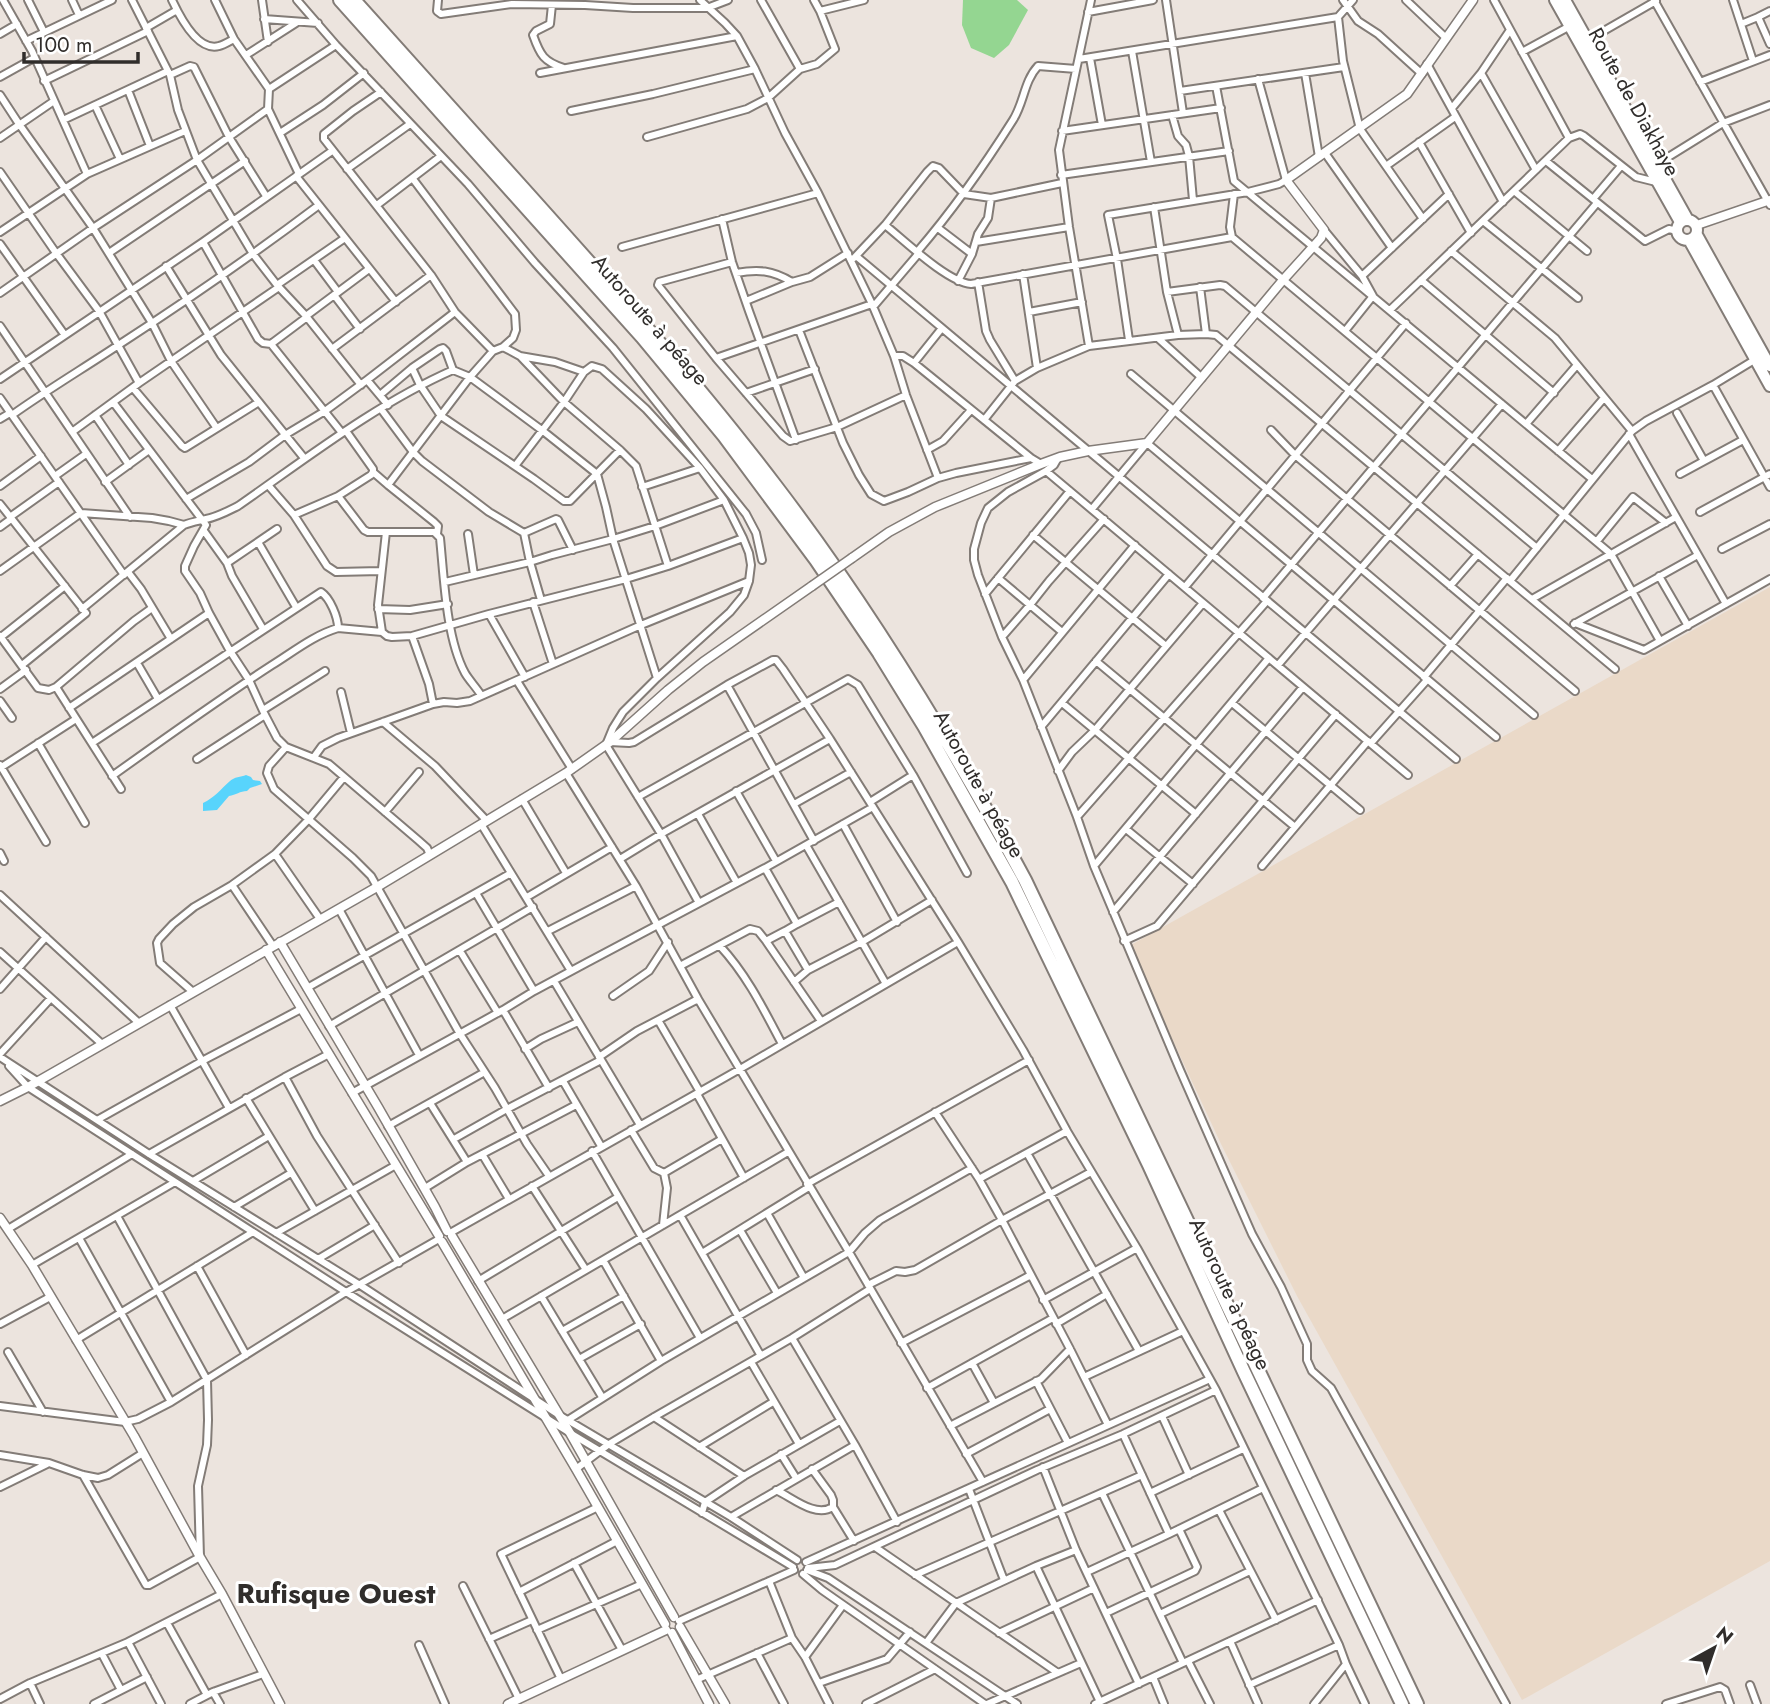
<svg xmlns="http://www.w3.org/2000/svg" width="1770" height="1704" viewBox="0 0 1770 1704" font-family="Jost,sans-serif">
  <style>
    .industrial { fill: #ead9c8 }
    .green { fill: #94d691 }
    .water { fill: #58d4fc }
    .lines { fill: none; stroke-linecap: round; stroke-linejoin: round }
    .minor-casing { stroke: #837c77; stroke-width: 10 }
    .tertiary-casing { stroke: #837c77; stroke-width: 11 }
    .primary-casing { stroke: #837c77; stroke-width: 14 }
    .motorway-casing { stroke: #837c77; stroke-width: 16 }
    .minor { stroke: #fff; stroke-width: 6 }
    .tertiary { stroke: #fff; stroke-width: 8 }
    .primary { stroke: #fff; stroke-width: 10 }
    .motorway { stroke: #fff; stroke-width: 12 }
    .tertiary-bridge-casing { stroke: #837c77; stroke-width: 11; stroke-linecap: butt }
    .tertiary-bridge { stroke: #fff; stroke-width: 8 }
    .labels { text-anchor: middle; stroke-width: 6; stroke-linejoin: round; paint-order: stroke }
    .street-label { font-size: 21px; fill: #302d2b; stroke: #fff }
    .district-label { font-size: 28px; font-weight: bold; fill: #302d2b; stroke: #fff }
  </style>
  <rect width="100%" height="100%" fill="#ece4de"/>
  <!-- industrial -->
  <path class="industrial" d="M1770,587V1561L1522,1700L1297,1296L1221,1144L1129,946Z"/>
  <!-- green -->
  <path class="green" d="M963,0H1017L1028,10L1009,45L994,58L971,48L962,25Z"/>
  <!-- water -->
  <path class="water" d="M246,775L251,777L253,780L260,781L262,784L250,788L247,791C240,791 236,795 229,796L217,810L203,811V803C214,798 221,789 230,781C234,777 241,777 246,775Z"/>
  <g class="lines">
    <defs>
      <path id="minor" d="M3,0L32,51L87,174
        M28,0L44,32
        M72,0L79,15
        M132,0L170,75L178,110L197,160L253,254L277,285L306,316L361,385
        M172,0C179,15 197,52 219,46C224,45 230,41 234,39
        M215,0L234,39L269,89L268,109L299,174
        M262,0L268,42
        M297,0L336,45L468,184L535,263L613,348L746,514L756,533L762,560
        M438,0L437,11L441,14L512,4L585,5L633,8H707L728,0
        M700,0L725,23L737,36L755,69L785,133L818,193L872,304L894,356L906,395L938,478L956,473L1031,458L1041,464
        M761,0L800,69
        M1166,0L1183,113
        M1343,0L1358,21L1378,34L1422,74
        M1406,0L1446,38
        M1494,0L1569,138
        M1654,0L1770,205
        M1733,0L1753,61
        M552,5L550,24L536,31L533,35C540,55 544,62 564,68
        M820,11L864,0
        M1088,12L1153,0
        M1338,17L1343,61L1360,129L1423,219
        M1758,17L1770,11
        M264,19L318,23
        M1741,24L1758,17L1770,44
        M146,28L177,10
        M0,34L17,24
        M1588,40L1656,1
        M26,41L112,0
        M1132,51L1151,162
        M1522,52L1570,26
        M246,55L296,23
        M1090,58L1102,125
        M1079,59L1338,17L1353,0
        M1427,64L1503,202
        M540,73L737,36
        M1305,73L1319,157
        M1481,73L1536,170
        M170,75L190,66L194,67L229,137L266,196
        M0,77L34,58
        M44,81L148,31
        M1700,82L1770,55
        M1216,86L1234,181L1592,479
        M269,89L336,45
        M128,90L150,146
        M1180,91L1344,67
        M381,92L353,111L324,134V139L431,275L455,312L493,351
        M0,95L19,124L93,228L152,323L171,361L216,427
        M95,105L120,159
        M1452,108L1481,73L1510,30
        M571,111L653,94L755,69
        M1172,115L1178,136L1186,145L1189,156L1193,200
        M63,120L168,71
        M1062,131L1221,108
        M280,133L323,105L364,73
        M647,137L747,109L768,98L800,69L817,64L835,49L820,11L814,0
        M0,138L54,101
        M1419,142L1471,233
        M1325,153L1392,248
        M1546,161L1645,241L1669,229L1677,231
        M1657,164L1723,123L1770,105
        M1386,166L1455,117
        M347,169L410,124
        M0,172L56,253L99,311L139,383
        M1061,175L1229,151
        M296,176L396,302
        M1514,191L1587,251
        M1234,194L1230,227L1232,237L1611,554L1660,641
        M991,198L1062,183
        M1593,199L1621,166
        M377,205L441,156
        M1154,207L1167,292L1178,335
        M722,219L732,262L749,311L796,440
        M1483,221L1578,298
        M885,225C904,240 947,282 971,284L1232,237
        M938,228L972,254
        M1324,230L1362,276L1373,296L1345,331
        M0,232L87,174L185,131
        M203,242L258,339L263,343L271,344L342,433
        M976,242L1069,227
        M0,244L64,334
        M622,247L818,193
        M1451,251L1555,338L1632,431
        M917,252C953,210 984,166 1013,120C1024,103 1024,81 1038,66L1076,69
        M109,253L245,161
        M856,256L1456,759
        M854,258L885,225L927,172L933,166L939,168L964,194L991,198L988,218L978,234L972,254L958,281
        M314,260L338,292
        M732,262L659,282L658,285L716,358L783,436L790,441L837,427L906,395
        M166,266L221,355L304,458
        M736,273C758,269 772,270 792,282L810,277L848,253
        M1023,274L1037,368
        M1362,276L1449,194
        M1421,280L1554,393
        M978,282L986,331L990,340L1015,381
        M277,285L345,238
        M1200,287L1206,334
        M1167,292L1220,285L1225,286L1537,548
        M0,293L93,228L197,160L268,109
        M334,295L360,329
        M746,301L792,282
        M873,307L919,253
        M1390,310L1569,138L1580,134L1584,136L1636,177L1656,182
        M1029,312L1082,302
        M306,316L369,269
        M0,326L130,517
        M799,330L843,443L859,475L871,494L884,501L908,492L938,478
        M1159,339L1202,378
        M1129,340L1117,259L1108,215L1248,192L1279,184L1286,180L1258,79
        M271,344L307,317
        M1089,346L1069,227L1059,150L1091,0
        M503,347L520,356L555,362L584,372
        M332,349L431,275
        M520,356L564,402L620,450L636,466L668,566
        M894,356H903L914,363L1031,458
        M716,358L872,304
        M914,363L942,328
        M412,368L420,385L441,416L534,479L564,501H570L620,450
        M1131,374L1534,715
        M0,379L203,242L332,151
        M367,380L388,405
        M1713,385L1770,487
        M133,388L182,446L185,448L259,402
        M746,393L815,369
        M380,395L412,368L440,349L443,348L446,351L453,370L470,377L543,431L597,474L606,507L613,539L657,678
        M0,398L124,575
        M113,402L206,525L194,546L185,566V571L200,593L209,613L230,651L249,680L265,715L277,738L286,747L329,764L418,840L427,848L430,855
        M381,409L413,452L470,377L493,351L503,347L513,338L516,330L515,314L413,179
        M1677,413L1704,461
        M12,415C47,390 84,368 120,344C188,300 254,254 319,205
        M95,415L129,465
        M0,419L10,413
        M984,420L1015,381L1037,368L1089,346L1178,335L1206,334L1216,335L1615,669
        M1526,424L1577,365
        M1271,430L1295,455L1575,691
        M72,432L139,383L279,287
        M1629,434L1726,604
        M927,450L943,441L971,410
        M1558,451L1604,398
        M1058,458L1054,465L1046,471L1008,492L988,508L981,523L974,549V560L978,575L1002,637L1023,680L1077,817L1094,866L1180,1070L1252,1234L1281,1287L1307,1344V1360L1312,1371L1331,1388L1506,1704
        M515,466L564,402L584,372L592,366L602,369L646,409L700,468L724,500L743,538L749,553L751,565L749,581L744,595L730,612L657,678L623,712L613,728L606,745L661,834L699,903
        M1046,471L1408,775
        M373,472L388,485L434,522L438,526L437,534
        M1680,474L1743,440
        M55,476L86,454
        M105,482L149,450
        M268,485L294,515L338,496L371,475L373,472V469L346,431
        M388,485L413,452L422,461L489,512L524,533L530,562L541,600
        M0,486L41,456
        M642,487L700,468
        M338,496L364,530L368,532H434L440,538C444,577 446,638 465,673C469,680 476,687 481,695
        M186,499L249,462L285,435L325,411L367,380L455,312
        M0,504L86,613L22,665
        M1092,509L1147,443L1496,737
        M1700,512L1770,474
        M294,515L327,566L336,572L381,571
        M10,517L59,482
        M0,527L11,519
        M204,531L227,563L232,576L263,629
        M386,532L378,605L382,632L387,636L392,637L412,636L489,614L626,579L668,566L743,538
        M524,533L556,519L558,520L573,550
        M468,534L474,575
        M1033,535L1166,646
        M1597,541L1633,497L1666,523
        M258,542L296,607
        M1722,549L1770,524
        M227,563L277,529
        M0,571L81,513L152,518L169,521L184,525
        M128,572L141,589L171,639
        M1659,576L1688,626
        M998,578L1062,632
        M1510,581L1632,431L1646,421L1713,385L1756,359
        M445,582L530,562L552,555L613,539L655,526L724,500
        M1450,586L1478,554
        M1185,587L1406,323
        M985,594L1070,491
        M1263,598L1597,203
        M1532,599L1676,517
        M533,602L553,664
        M82,609L184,525C191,522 198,521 206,519C217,517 228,511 238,506C307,458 376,404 453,370
        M378,609L410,610L448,604
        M489,614L525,677
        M1575,623L1644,650L1770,579
        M1574,624L1698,555
        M338,628L382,632
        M0,636L38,688L49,690L56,687L134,621L152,608
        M412,636L429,684L433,704L444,702L457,703L470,701L641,625L749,581
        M1,637L65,586
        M1002,637L1030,605L1049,581L1104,519
        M1096,661L1295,827
        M137,663L158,699
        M1278,665L1502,404
        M1424,677L1507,578
        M1023,680L1135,545
        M517,681L572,769
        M727,685L814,841
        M56,687L121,789
        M0,689L26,670
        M341,692L351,733
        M0,701L12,718
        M1062,703L1196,814
        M1232,703L1360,810
        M69,708L209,613
        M263,710L325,671
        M383,722L435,766L486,820
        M1041,727L1169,574
        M610,742L629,743L634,742L727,685L773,660H776L783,669L830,739L958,942L1023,1050L1067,1131L1137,1248L1216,1390L1339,1645L1346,1664L1314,1704
        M38,743L85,823
        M92,743L321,592C330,598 338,617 338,628C314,635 293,652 272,665C218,700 165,738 112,776
        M1371,743L1427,680
        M286,747L269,766L267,773L274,789L353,858L371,876L460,1034L495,1088L527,1144L549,1176
        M314,757L322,746L338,738L433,704
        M197,759L265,715
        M0,765L46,842
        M0,768L76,719
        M1058,771L1072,752L1095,730L1203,603
        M566,773L636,886L698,999L849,1252L983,1482
        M736,791L776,861
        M638,797L848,679L858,685L913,775L967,873
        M522,799L566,873
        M870,802L913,775
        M794,804L851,772
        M385,812L419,772
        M698,814L737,883
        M1077,817L1267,601
        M481,824L571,971
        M843,824L897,922
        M1126,829L1193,884
        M806,845L886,984
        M0,853L4,861
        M275,854L320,919
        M620,859L661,834L830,739
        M1094,866L1269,658
        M1262,866L1368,741
        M765,868L797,924L839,902
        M476,893L534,991
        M0,895L139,1023
        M527,897L612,847
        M339,909L419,1055
        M1113,912L1303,687
        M797,924L785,931L808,970L862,942L932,900
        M548,931L636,886
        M766,941L821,1021
        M1124,941L1157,926L1336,714
        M273,946L232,885L275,854L308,820L344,777
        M720,946C747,975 764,1010 782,1044
        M460,951L498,1013
        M0,952L102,1044
        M680,966L750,929L758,931L766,941L785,931
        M554,981L640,1125
        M794,982L808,970
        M307,988L511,873
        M0,989L46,937
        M193,992L160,963L157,943L159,939L173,924L194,907L232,885
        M613,996L649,971L668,942
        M170,1005L229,1108
        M503,1010L549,1088
        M658,1020L700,1092
        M329,1026L533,907
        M525,1049L541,1039L578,1022
        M0,1054L51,998
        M0,1057L149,1154L360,1285L559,1415L731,1517L797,1560
        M599,1057L637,1031L698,999
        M9,1066L28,1087L346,1292L570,1433L793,1567
        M285,1077L317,1136L399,1263
        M563,1081L601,1146
        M352,1093L503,1010L534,991L586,963L765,868L873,807
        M697,1094L744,1178
        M246,1098L315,1211
        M430,1103L467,1162
        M935,1112L979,1179L1002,1220L1070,1349L1108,1425
        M97,1120L202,1061L301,1009
        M388,1126L483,1073
        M631,1130L654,1168L664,1173L667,1188L663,1225
        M454,1139L507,1109L601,1060
        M592,1151L700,1338
        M1027,1153L1139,1351
        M149,1154L285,1077L329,1054
        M482,1154L509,1199
        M664,1173L722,1139
        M979,1179L1067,1131
        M193,1181L269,1136
        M807,1184L1029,1060
        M532,1186L586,1270
        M425,1188L467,1162L576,1105
        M234,1207L291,1173
        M767,1213L804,1278
        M680,1215L761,1356
        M8,1229L132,1154
        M740,1230L777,1293
        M276,1233L396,1165
        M450,1233L740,1069L958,942
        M79,1238L171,1402
        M702,1253L809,1187
        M318,1259L375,1225
        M603,1260L661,1361
        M32,1265L175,1182
        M197,1266L246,1355
        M478,1281L618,1197
        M868,1285L896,1271L905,1272L915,1270L1002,1220L1091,1172
        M541,1296L602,1397
        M1043,1300L1137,1248
        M502,1319L788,1152
        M0,1324L50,1297
        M1056,1324L1107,1294
        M562,1331L624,1296
        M792,1338L855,1445L897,1522
        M76,1340L253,1232
        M901,1343L1031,1275
        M8,1352L43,1412
        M579,1359L641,1324
        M751,1362L799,1444
        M972,1363L994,1403
        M1084,1377L1183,1331
        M1036,1381L1068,1443
        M927,1388L1053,1318
        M0,1406L125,1422L138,1419L171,1402L346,1292L439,1239
        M1162,1416L1189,1475
        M654,1417L744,1476
        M568,1420L661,1361L849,1252L865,1233L880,1220L972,1168
        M950,1426L1041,1379L1070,1349
        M1123,1434L1169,1534
        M699,1447L773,1402
        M781,1454L796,1478
        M966,1454L1050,1409
        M0,1455L49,1463L83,1475L98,1478L108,1475L143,1453
        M1043,1467L1076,1550L1139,1684
        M576,1469L609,1444L654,1417L792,1338L870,1289
        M812,1469L831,1495L833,1500V1507L854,1541
        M83,1475L146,1585H149L200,1557L198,1486L207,1445L208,1420L207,1380L117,1216
        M0,1487L47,1464
        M969,1489L1004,1580
        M776,1490C793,1498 815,1518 833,1507
        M1102,1493L1183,1663
        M1150,1493L1243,1449
        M1219,1510L1276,1620
        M702,1513L705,1502L744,1476L840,1421
        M731,1517L855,1445
        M875,1547L1058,1673
        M806,1562L1210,1379
        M574,1563L622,1650
        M1036,1566L1100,1702
        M808,1568L835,1565L1037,1470L1123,1434L1216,1390
        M807,1570L828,1578L1017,1704
        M1087,1572L1169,1534L1263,1488
        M803,1574L822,1590L985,1704
        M915,1575L1142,1475
        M769,1581L792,1638L805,1657L829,1704
        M463,1586L519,1699
        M519,1592L617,1541
        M1106,1613L1195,1571L1197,1567L1179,1529
        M1160,1614L1250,1571
        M679,1621L794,1570
        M167,1623L207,1695
        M537,1630L642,1584
        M999,1633L1094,1588
        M489,1639L532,1620
        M1230,1641L1258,1704
        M128,1642L161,1704
        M926,1643L956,1603L1036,1566L1076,1550
        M419,1645L445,1704
        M757,1653L784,1704
        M102,1654L121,1690
        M805,1657L843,1605
        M1188,1661L1210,1704
        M1346,1664L1365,1704
        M1153,1677L1164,1704
        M561,1679L501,1554L598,1507
        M696,1680L792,1638
        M30,1683L40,1704
        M819,1683L887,1659L910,1632
        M1249,1685L1339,1645
        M1750,1685L1757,1704
        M213,1692L220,1704
        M0,1699L30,1683L128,1642L222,1594
        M94,1704L147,1677
        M190,1704L213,1692L263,1674
        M866,1704L935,1669
        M987,1704L1081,1663
        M1095,1704L1318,1600
        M1666,1704L1720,1687L1725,1690L1730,1704"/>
      <path id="tertiary" d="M1697,225L1770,200
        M852,558L889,532L935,507L1041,464L1060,457L1088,451L1147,443L1283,280L1321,238L1324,230L1286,180L1407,94L1473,0
        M280,942L378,1107L435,1207L447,1231
        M266,950L439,1236
        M0,1101L28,1087L377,887L566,773L610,742L668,690L703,662L812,586
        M0,1218L32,1265L134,1436L200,1557L222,1594L280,1704
        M452,1236L570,1433L674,1617
        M442,1242L576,1469L665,1624
        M680,1627L725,1704
        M672,1633L709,1704
        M508,1704L666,1630"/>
      <path id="primary" d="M1555,0L1680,222
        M1565,0L1688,220
        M1677 230a10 10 0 1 1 20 0a10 10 0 1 1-20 0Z
        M1697,235L1770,366
        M1689,240L1770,386"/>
      <path id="motorway" d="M340,0L642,337L724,436L816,560L879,653L924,726L1012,882L1149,1165L1244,1372L1402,1704
        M354,0C410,62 466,125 522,187C609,284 696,381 775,485C870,609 951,743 1025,880L1417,1704"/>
    </defs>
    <!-- minor casing -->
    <use href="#minor" class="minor-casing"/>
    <!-- tertiary casing -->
    <use href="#tertiary" class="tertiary-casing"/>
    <!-- primary casing -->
    <use href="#primary" class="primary-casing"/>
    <!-- motorway casing -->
    <use href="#motorway" class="motorway-casing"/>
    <!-- minor -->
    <use href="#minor" class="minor"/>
    <!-- tertiary -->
    <use href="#tertiary" class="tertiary"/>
    <!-- primary -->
    <use href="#primary" class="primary"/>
    <!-- motorway -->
    <use href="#motorway" class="motorway"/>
    <defs>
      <path id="tertiary-bridge" d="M812,586L852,558"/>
    </defs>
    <!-- tertiary-bridge casing -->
    <use href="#tertiary-bridge" class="tertiary-bridge-casing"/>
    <!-- tertiary-bridge -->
    <use href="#tertiary-bridge" class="tertiary-bridge"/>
  </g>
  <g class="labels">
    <!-- street labels -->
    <g class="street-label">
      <text transform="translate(1634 102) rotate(61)" y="7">Route de Diakhaye</text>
      <text transform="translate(650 320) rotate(49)" y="7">Autoroute à péage</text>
      <text transform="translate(979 784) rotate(61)" y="7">Autoroute à péage</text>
      <text transform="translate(1230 1294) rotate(65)" y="7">Autoroute à péage</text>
    </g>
    <!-- district labels -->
    <g class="district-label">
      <text x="336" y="1603">Rufisque Ouest</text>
    </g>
  </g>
  <!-- north arrow -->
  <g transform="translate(1714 1648) rotate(40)" stroke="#ffffff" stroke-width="5" paint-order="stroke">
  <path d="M0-5L12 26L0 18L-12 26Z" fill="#302d2b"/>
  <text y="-10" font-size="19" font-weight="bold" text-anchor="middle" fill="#302d2b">N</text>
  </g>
  <!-- scale -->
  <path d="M24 52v10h114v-10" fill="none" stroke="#302d2b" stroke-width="3.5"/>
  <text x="35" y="52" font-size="21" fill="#302d2b" stroke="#ffffff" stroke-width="5" paint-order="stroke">100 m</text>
</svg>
